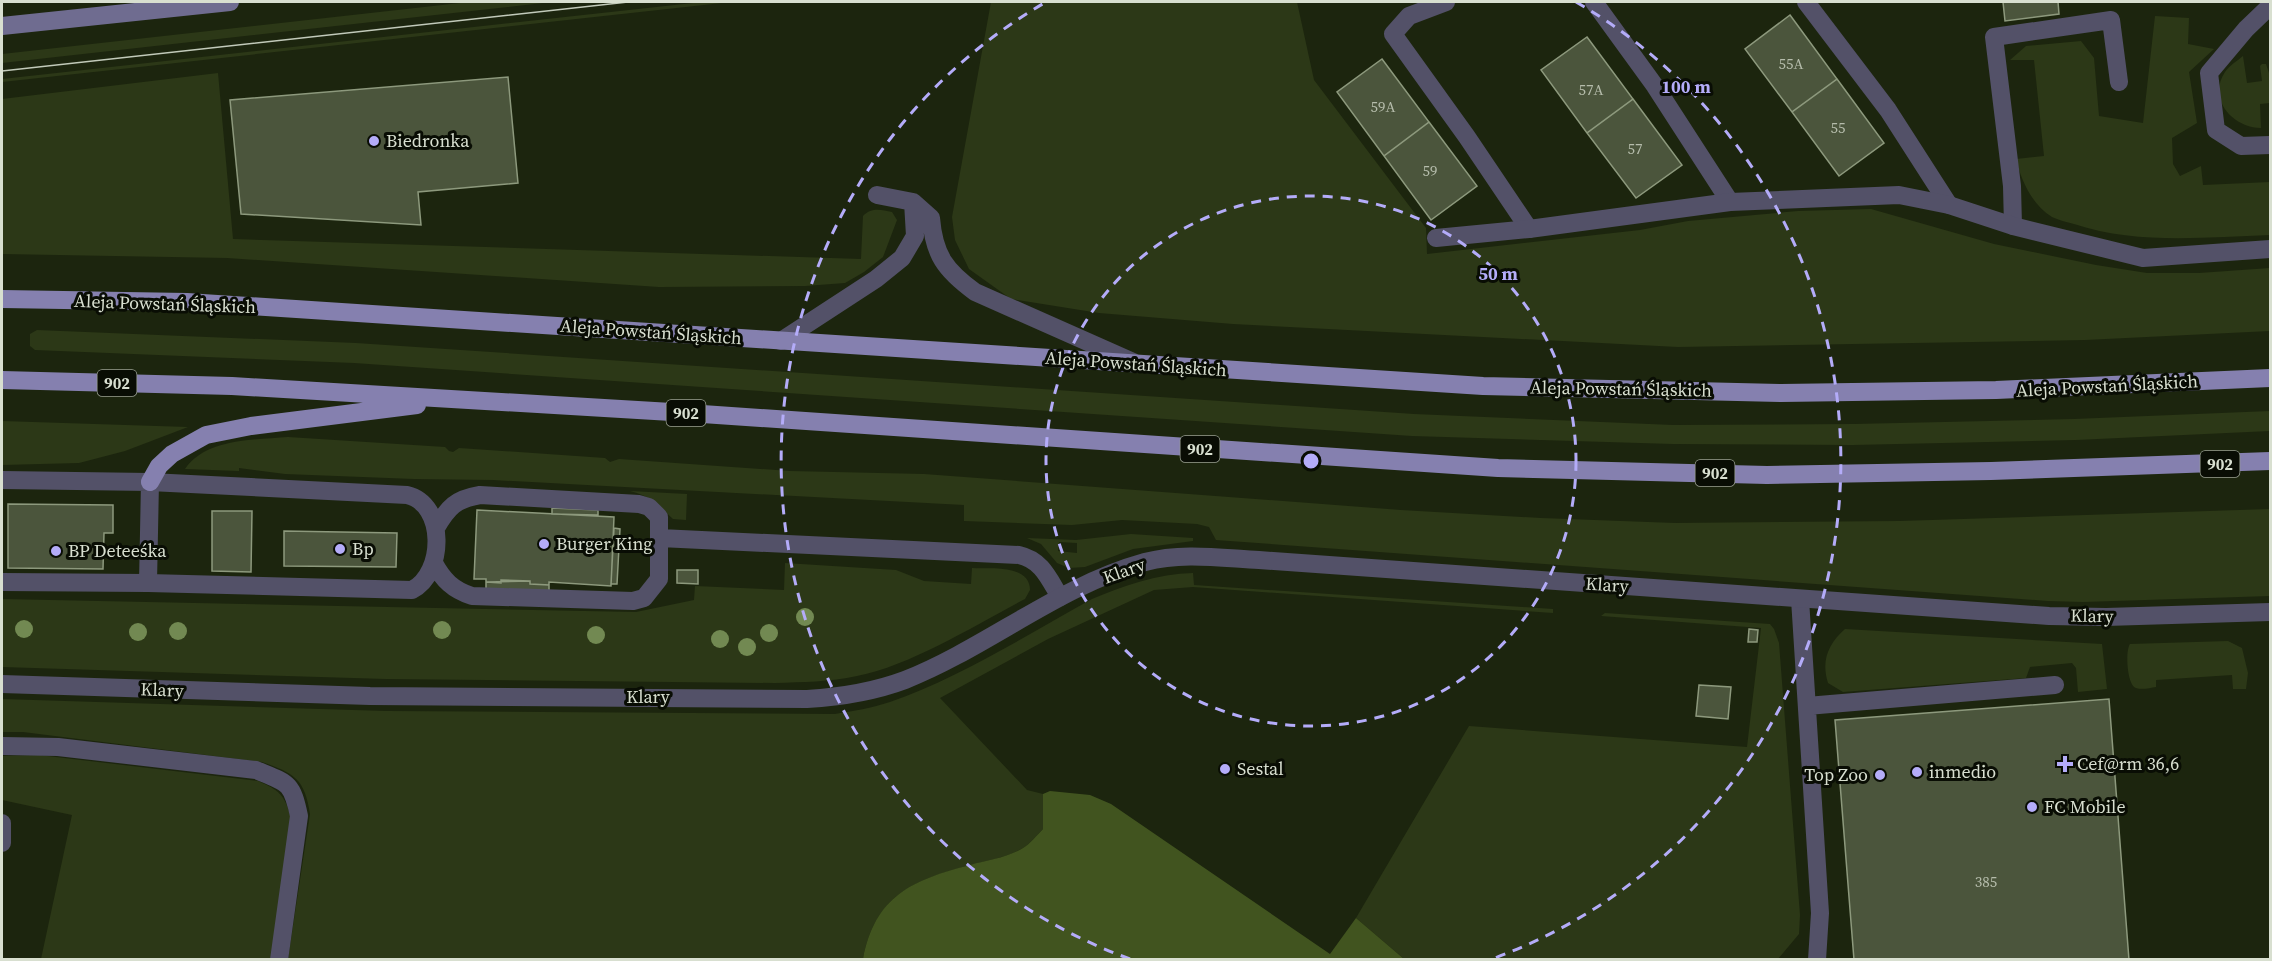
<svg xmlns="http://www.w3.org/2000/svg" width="2272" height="961" viewBox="0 0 2272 961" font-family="'Source Serif 4',serif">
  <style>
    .green { fill: #2c3817; fill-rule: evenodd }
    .forest { fill: #41541f }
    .building { fill: #4b553c; stroke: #8d997d; stroke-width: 1.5 }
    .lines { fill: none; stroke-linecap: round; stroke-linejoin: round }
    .lane { stroke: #535168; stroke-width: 18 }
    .street { stroke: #535168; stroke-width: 18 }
    .secondary { stroke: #6f6c90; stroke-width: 18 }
    .primary { stroke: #8580af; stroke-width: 18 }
    .tram { stroke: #c2caba; stroke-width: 1.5 }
    .tree { fill: #728952 }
    .ring { fill: none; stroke: #b4acf9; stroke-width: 3; stroke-dasharray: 10 8 }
    .poi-dot { fill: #b4acf9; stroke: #090d04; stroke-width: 2 }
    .labels { text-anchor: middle; stroke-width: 6; stroke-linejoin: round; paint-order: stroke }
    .number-label { font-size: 15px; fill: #b5bcab }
    .shield { fill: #090d04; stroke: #9aa093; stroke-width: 1.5 }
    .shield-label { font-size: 16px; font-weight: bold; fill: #d8dfd0 }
    .poi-label { font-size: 18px; fill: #d8dfd0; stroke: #090d04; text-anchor: start }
    .street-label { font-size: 18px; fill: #d8dfd0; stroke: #090d04 }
    .centre { fill: #b4acf9; stroke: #090d04; stroke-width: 3 }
    .ring-label { font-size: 18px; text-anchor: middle; font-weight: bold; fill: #b4acf9; stroke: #090d04; stroke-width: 6; stroke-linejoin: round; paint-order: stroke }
  </style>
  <rect width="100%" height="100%" fill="#1c250e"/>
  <!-- green -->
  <path class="green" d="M469,2H552L2,63V54Z
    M702,2H731L2,82V79Z
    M991,2H1297L1314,80L1426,228L1427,254L1640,230L1688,221L1798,211L1871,209L1994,244L2096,265L2147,273H2199L2270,268V331L2085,340L1678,347L1233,324L1099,313L1011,299L969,269L955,240L952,217Z
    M2155,16L2189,18L2188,44L2214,49L2189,72L2197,123L2172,138L2173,164L2180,176L2201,166L2203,185L2270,182V235C2205,237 2137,245 2074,224C2067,222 2058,220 2052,217C2032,205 2021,180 2016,159L2044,156L2034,60H2010L2026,46L2081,41L2094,58L2099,116L2143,123Z
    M2243,56L2247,83L2262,81L2260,66L2262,64H2266L2270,76V103L2260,104L2261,128C2233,128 2207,99 2225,72C2230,65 2237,61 2243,56Z
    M218,73L233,239L861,259L863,216C872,207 881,210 892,212L897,220L883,257L864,272L845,283L805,286L659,287L227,258L2,254V99Z
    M37,330L356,343L1414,414L1673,425L1854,424L2074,419L2270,411V431L2076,440L1852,445L1673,444L1412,436L354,363L35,350L30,346V334Z
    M2,421L188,427L125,451L79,463L2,465Z
    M288,437L445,447L449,451L453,452L459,448L605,458L610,462L619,459L790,471L924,474L1401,510L1541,518L1675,523L1900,521L2270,509V596L2083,602L2048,601L1216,540L1209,527L1197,524L1122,520L1072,525L964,521V505L493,480L414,479L285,474L239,468V471L185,469C206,438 255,440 288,437Z
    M630,491L687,494L686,520L673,519C657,504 653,497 630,491Z
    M1131,534L1193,538V541L1133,549L1085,567L1069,568L1057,563L1041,544L1027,538L1076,540ZM1059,542L1077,543V553L1058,551Z
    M785,563L896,570L924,581L971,584L972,568C991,569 1030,564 1030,590L1025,599C975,625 912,665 857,676C830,682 802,682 775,683L386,679L2,667V599L636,612L694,600L695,586L784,590Z
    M1193,573L1194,585L1553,609V613L1193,587L1154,590L1048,639L940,698L1027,790L1043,794V829C1037,835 1030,844 1023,848C1008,857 990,860 974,864C915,880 876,893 863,959H288L310,814C305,779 294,773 262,762L23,732H2V699L386,711L835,714C853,711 872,708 890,702C957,679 1029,634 1092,599C1125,585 1157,574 1193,573Z
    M1605,613L1770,624L1774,629L1779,643L1800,915L1799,934L1778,959H1404L1356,918L1469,726L1747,747L1761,628L1601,616Z
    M1845,629L2102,644L2107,689L2078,692L2076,668L2072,663L2030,667L2026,678L1843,692L1828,683C1821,661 1828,644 1845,629Z
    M2228,641L2242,648L2248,673L2246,689H2233L2232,675L2156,680V687C2150,688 2142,690 2136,688C2127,685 2125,651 2130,644Z
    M39,755L258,781C279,790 285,795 291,818L271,959H41L72,815L2,800V756Z"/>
  <!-- forest -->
  <path class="forest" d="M1050,791L1090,795L1111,804L1330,954L1356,918L1404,959H863C875,896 912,880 970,865C987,860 1007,858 1023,848C1030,844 1037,835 1043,829V794Z"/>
  <!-- building -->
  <path class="building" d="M2003,2H2058L2059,14L2005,21Z
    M1790,15L1837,79L1792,112L1745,49Z
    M1587,37L1633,99L1587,133L1541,70Z
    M1382,59L1429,122L1384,156L1337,92Z
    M508,77L518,183L418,192L421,225L241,214L230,100Z
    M1837,79L1884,143L1839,176L1792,112Z
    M1633,99L1682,165L1636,198L1587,133Z
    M1429,122L1477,186L1431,220L1384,156Z
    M8,504L113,505V533H104L103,569L8,568Z
    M552,508L598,510V515L552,514Z
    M477,510L614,517L611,586L549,582V585L530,584V581L486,582V579H474Z
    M212,511H252L251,572L212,571Z
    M614,528L620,529L617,584H611Z
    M284,531L397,533L396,567L284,566Z
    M677,570H698V584L677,583Z
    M501,580L530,581V584L549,585V593L486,590V582L501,583Z
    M1749,629L1758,630L1757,642H1748Z
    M1699,685L1731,687L1728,719L1696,716Z
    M2109,699L2129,960H1854L1835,720Z"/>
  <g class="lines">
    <!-- lane -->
    <path class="lane" d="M1446,2L1409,16L1393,34L1467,137L1529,229
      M1594,2L1655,86L1730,202
      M1806,2L1888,110L1949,205
      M2270,6L2246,29L2209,73L2216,130L2241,146L2270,145
      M913,202L931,218C934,255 945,270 975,292L1133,362
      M2013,226L2012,186L1994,37L2111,20L2119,82
      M781,341L876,279L902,258L915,236L913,202L877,195
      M2,480L150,482L407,495C446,504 445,573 412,590L148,583L2,582
      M660,538L1019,555C1042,560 1049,579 1060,597
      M434,563C443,580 453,590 472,596L633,601L644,598L659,579V517L649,507L639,504L480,495C456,499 448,507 436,528
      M148,583L150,482
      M1800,599L1820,913L1817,960
      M1807,706L2055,685
      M2,746L58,747L256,770C288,783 292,782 299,816L279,960
      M2,823V843"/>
    <!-- street -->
    <path class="street" d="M1436,238L1529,229L1730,202L1899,195L1949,205L2013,226L2143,258L2270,249
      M2,684L370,696L807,699C840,697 873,692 905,680C988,647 1058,586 1145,562C1182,552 1221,558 1259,560L2049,616L2106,617L2270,612"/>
    <!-- secondary -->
    <path class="secondary" d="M2,26L230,2"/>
    <!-- primary -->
    <path class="primary" d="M2,299L187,302L1483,386L1781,393L1996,390L2270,378
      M2,380L232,386L688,413L1498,468L1767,475L1991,471L2270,461
      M150,482L159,466L172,454L206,435L251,426L417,405"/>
    <!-- tram -->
    <path class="tram" d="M2,71L628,2"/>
  </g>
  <!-- trees -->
  <g class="tree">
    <circle cx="805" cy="617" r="9"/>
    <circle cx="24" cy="629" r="9"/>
    <circle cx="442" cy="630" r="9"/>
    <circle cx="178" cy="631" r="9"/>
    <circle cx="138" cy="632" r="9"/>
    <circle cx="769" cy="633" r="9"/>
    <circle cx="596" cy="635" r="9"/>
    <circle cx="720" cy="639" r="9"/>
    <circle cx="747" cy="647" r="9"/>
  </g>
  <!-- distance rings -->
  <g class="ring">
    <circle cx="1311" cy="461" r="265"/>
    <path d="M1130 959A530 530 0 0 1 1046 2M1576 2A530 530 0 0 1 1492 959"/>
  </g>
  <!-- markers -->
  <g class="poi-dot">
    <circle cx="374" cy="141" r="6"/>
    <circle cx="544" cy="544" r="6"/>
    <circle cx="340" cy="549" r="6"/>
    <circle cx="56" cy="551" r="6"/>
    <path d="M2062 755h6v6h6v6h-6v6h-6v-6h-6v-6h6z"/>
    <circle cx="1225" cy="769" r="6"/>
    <circle cx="1917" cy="772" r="6"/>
    <circle cx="1880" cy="775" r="6"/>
    <circle cx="2032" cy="807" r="6"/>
  </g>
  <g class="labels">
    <!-- number labels -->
    <g class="number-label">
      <text x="1791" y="69">55A</text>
      <text x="1591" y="95">57A</text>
      <text x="1383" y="112">59A</text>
      <text x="1838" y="133">55</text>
      <text x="1635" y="154">57</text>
      <text x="1430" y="176">59</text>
      <text x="1986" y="887">385</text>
    </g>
    <!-- shield labels -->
    <g class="shield">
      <rect x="97.5" y="370" width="39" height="26" rx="4.5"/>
      <rect x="666.5" y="400" width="39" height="26" rx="4.5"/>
      <rect x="1180.5" y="436" width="39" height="26" rx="4.5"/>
      <rect x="2200.5" y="451" width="39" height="26" rx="4.5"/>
      <rect x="1695.5" y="460" width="39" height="26" rx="4.5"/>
    </g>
    <g class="shield-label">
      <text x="117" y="389">902</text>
      <text x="686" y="419">902</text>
      <text x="1200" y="455">902</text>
      <text x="2220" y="470">902</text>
      <text x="1715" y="479">902</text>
    </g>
    <!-- poi labels -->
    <g class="poi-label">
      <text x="386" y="147">Biedronka</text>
      <text x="556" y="550">Burger King</text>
      <text x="352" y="555">Bp</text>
      <text x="68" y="557">BP Deteeśka</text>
      <text x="2077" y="770">Cef@rm 36,6</text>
      <text x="1237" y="775">Sestal</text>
      <text x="1929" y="778">inmedio</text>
      <text x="1868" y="781" text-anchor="end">Top Zoo</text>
      <text x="2044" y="813">FC Mobile</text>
    </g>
    <!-- street labels -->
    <g class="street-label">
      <text transform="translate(165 304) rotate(2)" y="6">Aleja Powstań Śląskich</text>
      <text transform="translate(651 332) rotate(4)" y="6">Aleja Powstań Śląskich</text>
      <text transform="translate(1136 364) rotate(4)" y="6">Aleja Powstań Śląskich</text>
      <text transform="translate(2107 386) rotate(-3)" y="6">Aleja Powstań Śląskich</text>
      <text transform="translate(1621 389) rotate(1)" y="6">Aleja Powstań Śląskich</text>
      <text transform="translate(1124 571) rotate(-20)" y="6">Klary</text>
      <text transform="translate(1607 585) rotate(4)" y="6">Klary</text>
      <text transform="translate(2092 616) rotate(1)" y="6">Klary</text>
      <text transform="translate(162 690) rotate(2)" y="6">Klary</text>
      <text x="648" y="703">Klary</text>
    </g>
  </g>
  <circle cx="1311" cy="461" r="9" class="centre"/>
  <g class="ring-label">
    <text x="1686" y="93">100 m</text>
    <text x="1498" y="280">50 m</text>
  </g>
  <!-- border -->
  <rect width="2272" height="961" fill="none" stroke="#d8dfd0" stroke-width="6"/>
</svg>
